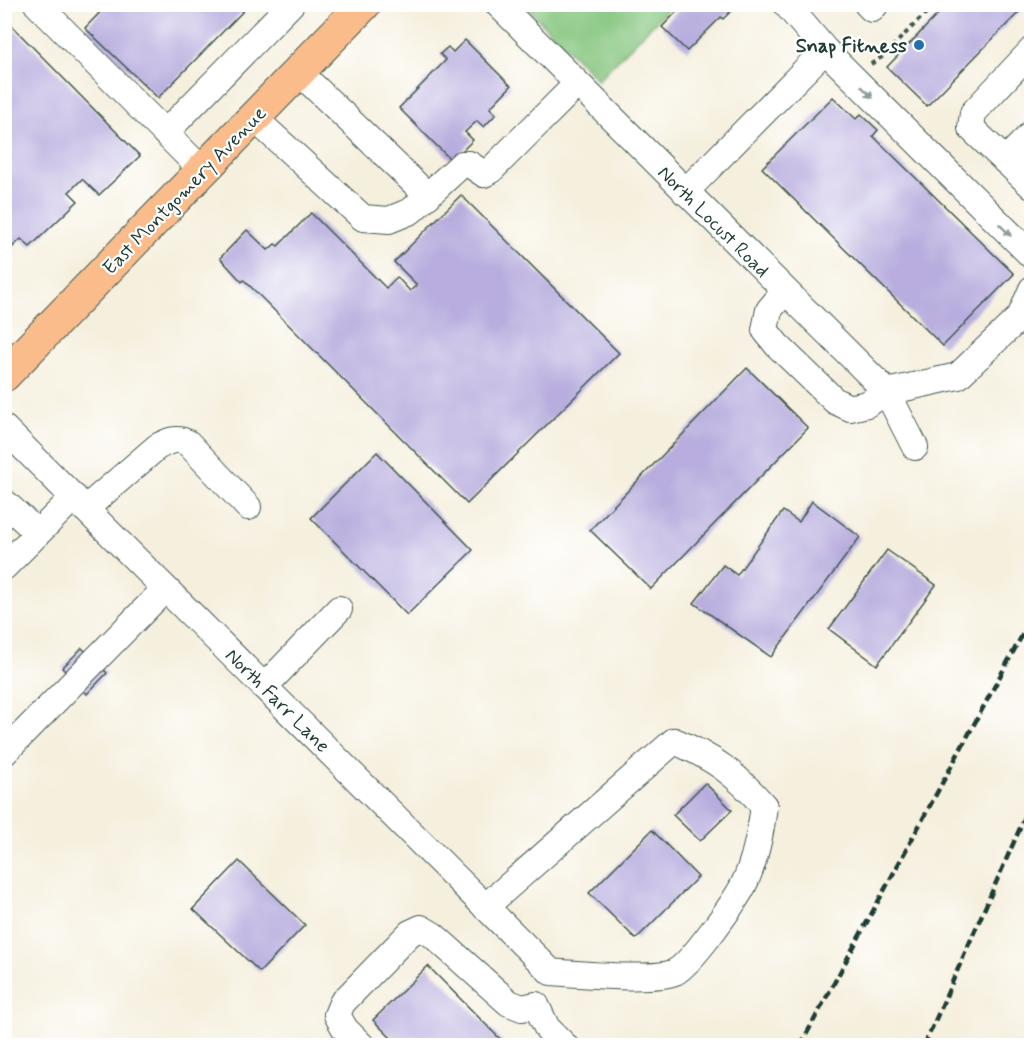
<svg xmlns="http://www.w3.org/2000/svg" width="1036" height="1050" viewBox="0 0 1036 1050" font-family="Mynerve,sans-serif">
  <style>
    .green { fill: #84c57d; stroke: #528158; stroke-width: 1.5 }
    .building { fill: #b8adde }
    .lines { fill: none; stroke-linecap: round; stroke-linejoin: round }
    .minor-casing { stroke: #3f584d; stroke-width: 28 }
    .major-casing { stroke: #3f584d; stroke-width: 35 }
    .path { stroke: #3f584d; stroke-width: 4; stroke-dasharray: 4.5 4.5; stroke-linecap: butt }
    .minor { stroke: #fff; stroke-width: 26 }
    .major { stroke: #fabc8b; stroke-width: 33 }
    .rail { stroke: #1f3d34; stroke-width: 4.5; stroke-dasharray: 9 4.5; stroke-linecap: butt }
    .oneway { fill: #8f9e9a }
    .poi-dot { fill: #1f6fb2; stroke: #fff; stroke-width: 2 }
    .labels { text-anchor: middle; stroke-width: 4.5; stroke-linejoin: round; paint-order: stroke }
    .poi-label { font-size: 20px; font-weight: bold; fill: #1f3d34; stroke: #fff; text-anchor: end }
    .street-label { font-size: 20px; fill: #1f3d34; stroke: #fff }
  </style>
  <rect width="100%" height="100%" fill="#fff"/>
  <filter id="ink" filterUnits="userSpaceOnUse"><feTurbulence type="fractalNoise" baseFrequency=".0167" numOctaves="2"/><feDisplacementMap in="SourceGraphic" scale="12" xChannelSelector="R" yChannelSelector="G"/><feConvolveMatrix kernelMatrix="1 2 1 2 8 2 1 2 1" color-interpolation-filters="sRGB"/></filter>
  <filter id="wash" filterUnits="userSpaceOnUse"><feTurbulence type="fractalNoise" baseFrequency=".008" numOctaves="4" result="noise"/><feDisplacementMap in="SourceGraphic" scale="24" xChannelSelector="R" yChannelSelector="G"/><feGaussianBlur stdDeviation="1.35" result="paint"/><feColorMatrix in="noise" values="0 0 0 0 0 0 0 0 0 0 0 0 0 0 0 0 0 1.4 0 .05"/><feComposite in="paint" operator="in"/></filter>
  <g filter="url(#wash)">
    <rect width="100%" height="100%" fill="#f5efdd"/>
    <!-- green -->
    <path class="green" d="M524,5H672L598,80Z"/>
    <g id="blocks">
      <!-- building -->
      <path class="building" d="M108,4H250L158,98L85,28Z
        M684,4H738L723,19L721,17L687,51L662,27Z
        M948,4H1023L1025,6L927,106L887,67Z
        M4,18L140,156L99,195L82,179L69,192L78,201L30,247L21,239L4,255Z
        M465,40L511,86L490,108L496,114L484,127L477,121L465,132L473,140L452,161L399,108L446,60L440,54L448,47L453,52Z
        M833,97L856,119L861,114L878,130L873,136L1014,274L943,346L762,168Z
        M461,195L619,353L467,504L244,280L242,282L220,258L247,230L268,250L275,244L278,246L311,213L386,288L397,277L410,291L417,285L394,262Z
        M747,368L808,428L651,589L590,530Z
        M377,452L473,550L407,615L311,518Z
        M812,501L860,537L771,657L694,603L723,565L737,575L783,511L799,522Z
        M887,550L936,585L877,665L829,629Z
        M82,648L107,673L87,694L62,668Z
        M705,783L732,810L700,841L673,815Z
        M652,830L698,877L636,939L589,893Z
        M239,861L305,925L260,972L193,909Z
        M428,966L507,1046H399L373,1020Z"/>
    </g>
  </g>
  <g filter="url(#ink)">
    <use href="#blocks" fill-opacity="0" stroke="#3f584d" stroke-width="1.5"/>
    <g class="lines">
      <defs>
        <path id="minor" d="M37,4L203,171
          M498,4L887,392L915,447
          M786,4L825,50L1032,256
          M867,4L872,9L876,4
          M1032,50L973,113L971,128L1032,186
          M299,72L428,196
          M254,118L363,218L389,220L411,211L462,164H469L484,174L491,170L577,84
          M165,133L291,4
          M1005,161L1032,133
          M685,192L825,50
          M785,291L769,310L765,330L777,345L835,401L850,408L867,404L887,392L958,376L1020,317L1032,289
          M4,428L551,972
          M4,502L38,533
          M85,509L157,447C168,441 176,437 188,443L248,507
          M4,567L74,497
          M264,687L339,609
          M4,753L165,589
          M485,907L674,741C713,757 736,774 764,806C761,831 754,864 743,886C734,903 691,964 675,972C655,981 576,974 551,972
          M536,1005L547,1028L565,1046
          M362,1046L345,1029L337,1015L342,1003L410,933L421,928L433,935L509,1003L522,1008L536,1005"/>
        <path id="major" d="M4,375L364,4"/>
      </defs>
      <!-- minor casing -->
      <use href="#minor" class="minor-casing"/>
      <!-- major casing -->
      <use href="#major" class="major-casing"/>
      <!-- path -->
      <path class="path" d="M871,64L882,57L935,4"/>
      <!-- minor -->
      <use href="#minor" class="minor"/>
      <!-- major -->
      <use href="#major" class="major"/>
      <!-- rail -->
      <path class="rail" d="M800,1046L1032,617
        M924,1046L1032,801"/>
    </g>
    <!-- one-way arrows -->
    <defs><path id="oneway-solid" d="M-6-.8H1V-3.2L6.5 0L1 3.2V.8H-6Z" transform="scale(1.5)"/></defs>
    <g class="oneway">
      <use href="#oneway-solid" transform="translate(867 92) rotate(45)"/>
      <use href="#oneway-solid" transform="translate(1005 230) rotate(45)"/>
    </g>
  </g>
  <!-- markers -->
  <circle class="poi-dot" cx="919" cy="45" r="6"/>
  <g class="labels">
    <!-- poi labels -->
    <g class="poi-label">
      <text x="907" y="52">Snap Fitness</text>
    </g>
    <!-- street labels -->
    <g class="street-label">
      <text transform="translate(184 190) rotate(-46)" y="7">East Montgomery Avenue</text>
      <text transform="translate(714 221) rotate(45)" y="7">North Locust Road</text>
      <text transform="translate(278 700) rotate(45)" y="7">North Farr Lane</text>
    </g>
  </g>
  <!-- margin -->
  <rect width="1036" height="1050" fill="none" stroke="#fff" stroke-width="24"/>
</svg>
